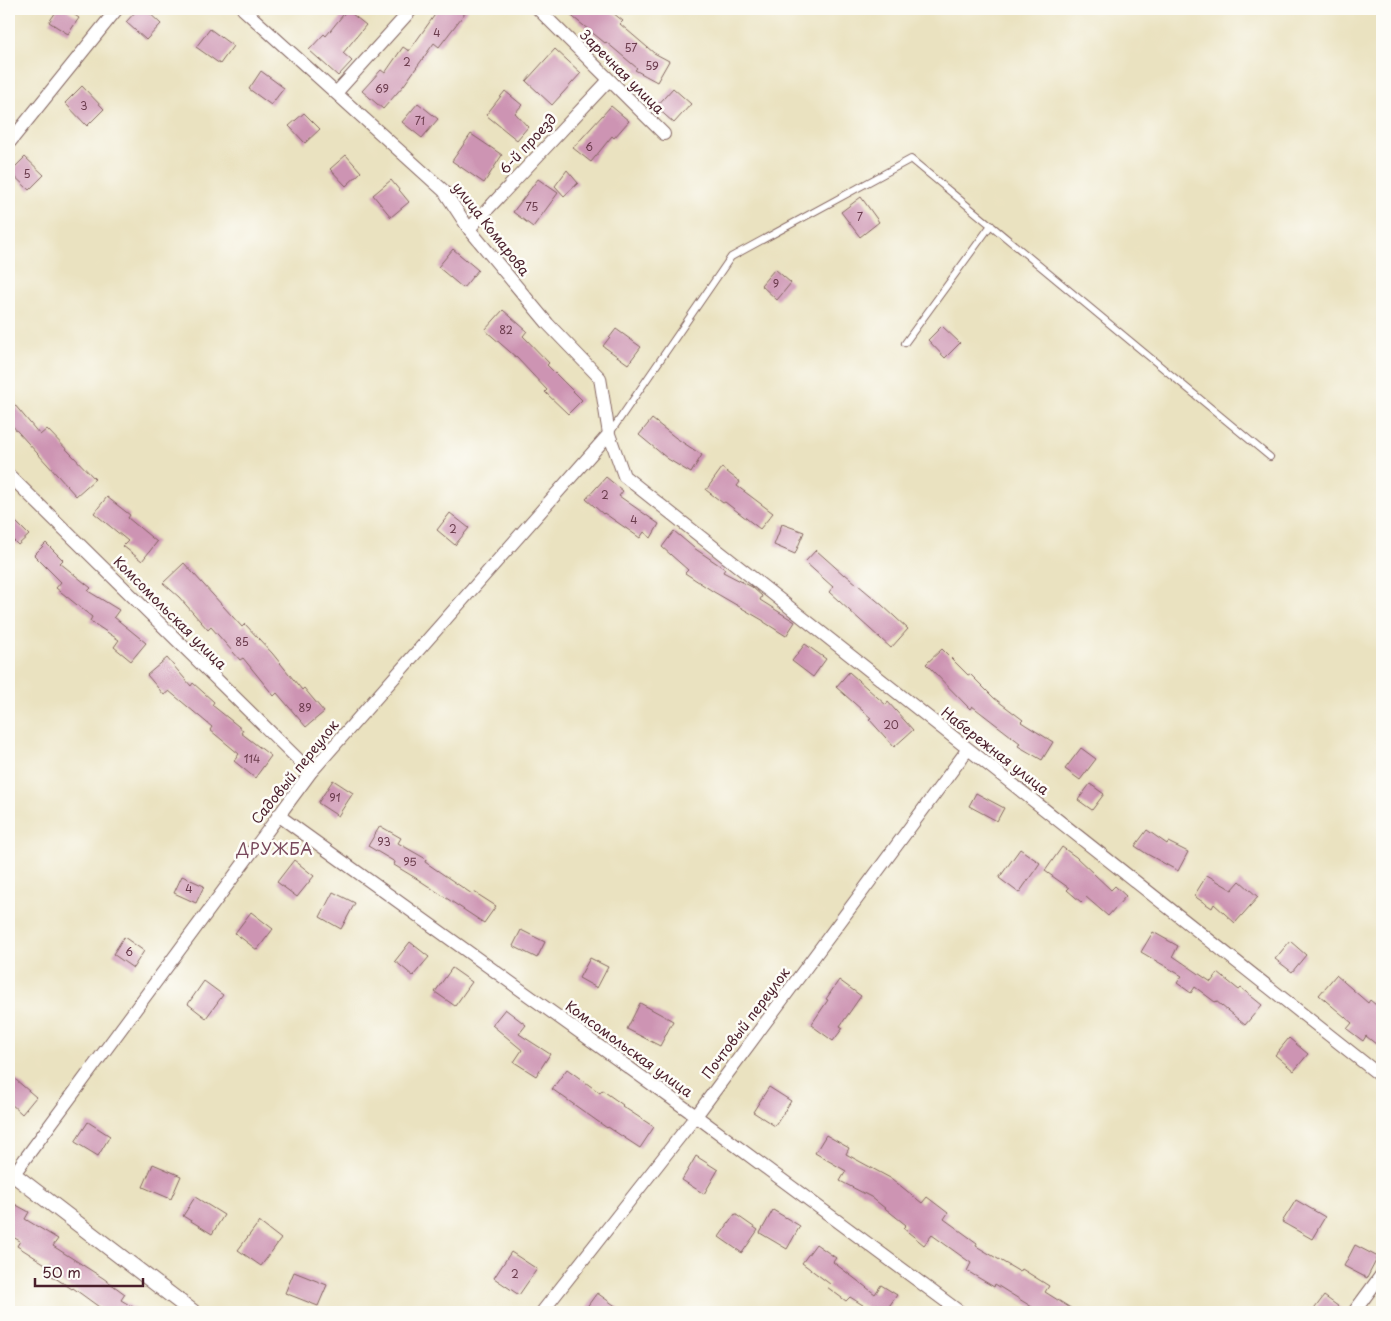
<svg xmlns="http://www.w3.org/2000/svg" width="1391" height="1321" viewBox="0 0 1391 1321" font-family="'Playpen Sans',sans-serif">
  <style>
    .building { fill: #cd94b3 }
    .lines { fill: none; stroke-linecap: round; stroke-linejoin: round }
    .service-casing { stroke: #82635f; stroke-width: 8 }
    .minor-casing { stroke: #82635f; stroke-width: 14 }
    .tertiary-casing { stroke: #82635f; stroke-width: 17 }
    .service { stroke: #fff; stroke-width: 6 }
    .minor { stroke: #fff; stroke-width: 12 }
    .tertiary { stroke: #fff; stroke-width: 15 }
    .labels { text-anchor: middle; stroke-width: 5; stroke-linejoin: round; paint-order: stroke }
    .number-label { font-size: 11px; fill: #6b3c4d }
    .street-label { font-size: 14px; fill: #4a1f2b; stroke: #fdfcf7 }
    .quarter-label { font-size: 16px; letter-spacing: 1px; fill: #78485b; stroke: #fdfcf7 }
  </style>
  <rect width="100%" height="100%" fill="#fdfcf7"/>
  <filter id="ink" filterUnits="userSpaceOnUse"><feTurbulence type="fractalNoise" baseFrequency=".02" numOctaves="2"/><feDisplacementMap in="SourceGraphic" scale="10" xChannelSelector="R" yChannelSelector="G"/><feConvolveMatrix kernelMatrix="1 2 1 2 8 2 1 2 1" color-interpolation-filters="sRGB"/></filter>
  <filter id="wash" filterUnits="userSpaceOnUse"><feTurbulence type="fractalNoise" baseFrequency=".0096" numOctaves="4" result="noise"/><feDisplacementMap in="SourceGraphic" scale="20" xChannelSelector="R" yChannelSelector="G"/><feGaussianBlur stdDeviation="1.12" result="paint"/><feColorMatrix in="noise" values="0 0 0 0 0 0 0 0 0 0 0 0 0 0 0 0 0 1.4 0 .05"/><feComposite in="paint" operator="in"/></filter>
  <g filter="url(#wash)">
    <rect width="100%" height="100%" fill="#eae2c0"/>
    <g id="blocks">
      <!-- building -->
      <path class="building" d="M58,9H66L79,18L68,34L49,22Z
        M138,9H145L161,24L146,40L126,22Z
        M439,9H468L439,47L434,43L404,85L383,109L362,91L381,70L385,73L403,47L409,51Z
        M563,9H608L623,21L620,24L654,53L669,61L657,82L635,70L637,68L606,42L605,43Z
        M347,10L366,25L343,53L352,61L338,76L309,50L324,34L326,36Z
        M210,29L233,46L220,64L196,47Z
        M555,49L581,73L552,105L526,81Z
        M261,71L284,88L271,105L249,89Z
        M82,86L104,109L87,126L65,103Z
        M673,88L691,104L674,123L656,107Z
        M505,91L522,105L515,113L528,127L517,140L486,115Z
        M418,103L438,119L422,138L402,122Z
        M611,106L629,121L614,138L612,136L591,162L573,148Z
        M304,113L320,129L305,143L289,126Z
        M471,134L502,155L484,183L452,161Z
        M346,155L361,172L346,186L330,169Z
        M25,157L44,175L29,190L10,172Z
        M567,170L578,183L564,196L555,186Z
        M538,179L558,193L533,227L513,212Z
        M391,180L409,202L391,217L373,195Z
        M861,197L879,222L860,237L841,212Z
        M453,249L478,270L463,288L438,267Z
        M775,269L791,283L777,300L761,285Z
        M503,310L527,331L523,336L549,363L547,365L582,400L568,414L545,392L547,390L517,358L485,330Z
        M942,326L960,343L945,358L928,340Z
        M616,329L641,347L628,364L603,346Z
        M9,398L40,435L47,429L95,479L76,496L9,422Z
        M652,419L676,438L702,455L691,473L668,459L639,435Z
        M722,468L740,482L737,486L773,513L760,529L725,502L723,503L706,490Z
        M606,477L623,491L619,496L659,524L651,538L644,532L640,538L604,513L603,514L586,499Z
        M107,497L130,515L128,518L157,542L142,561L123,546L128,541L94,513Z
        M450,513L469,528L455,545L437,530Z
        M9,515L29,535L18,545L9,536Z
        M782,524L804,532L795,554L774,545Z
        M674,531L694,548L725,569L723,572L752,587L762,596L760,600L795,622L786,636L764,622V621L714,592L685,573L688,570L662,547Z
        M46,543L63,560L60,563L91,588L88,591L119,610L114,617L146,643L131,661L114,647L119,640L90,621L92,617L56,588L61,582L34,555Z
        M816,550L844,575L845,574L882,605L908,629L891,648L829,592L833,587L805,562Z
        M184,563L242,627L245,624L272,653L302,690L304,688L324,712L306,727L277,693L274,696L243,658L240,660L211,627L208,630L179,597L163,583Z
        M805,644L826,659L813,677L792,661Z
        M942,649L968,675L970,674L994,698L1023,720L1021,722L1053,742L1042,760L1018,746L1020,743L972,706L970,709L926,664Z
        M167,658L191,686L193,683L214,702L212,705L243,730L241,733L271,756L255,778L234,761L239,754L210,730L212,727L169,691L164,695L147,675Z
        M849,672L886,705L888,702L913,730L894,747L869,719L871,718L836,687Z
        M1081,748L1096,759L1080,780L1065,769Z
        M333,780L353,793L338,816L318,803Z
        M1090,784L1104,794L1092,810L1078,800Z
        M976,793L1004,808L997,821L969,806Z
        M380,826L401,838L398,843L426,859L425,862L472,894L474,892L496,906L484,923L419,880L394,865L395,862L368,846Z
        M1147,830L1167,844L1168,842L1188,852L1178,871L1147,854L1135,846Z
        M1062,847L1076,857L1111,890L1115,886L1126,896L1108,916L1086,897L1081,902L1067,890L1069,888L1045,871Z
        M1020,849L1040,863L1019,893L999,878Z
        M294,860L314,876L297,897L277,882Z
        M1207,875L1232,890L1240,881L1258,897L1235,923L1214,904L1212,908L1194,896Z
        M182,876L204,886L196,903L174,893Z
        M333,892L355,903L341,929L320,917Z
        M251,912L273,929L257,950L235,933Z
        M521,930L545,942L537,958L513,946Z
        M1153,932L1178,946L1173,956L1211,982L1218,973L1239,990L1241,988L1262,1005L1245,1025L1216,1001L1215,1002L1195,987L1191,993L1177,983L1182,976L1141,952Z
        M124,937L144,951L133,968L113,954Z
        M1290,941L1306,955L1292,972L1275,959Z
        M410,942L429,957L413,976L395,961Z
        M590,958L608,967L597,988L579,978Z
        M452,968L472,982L455,1006L435,992Z
        M1336,975L1368,1003L1370,1000L1382,1010V1049L1366,1036L1363,1041L1347,1029L1352,1023L1319,995Z
        M839,980L861,996L840,1026L843,1028L833,1041L811,1025L828,1000L826,999Z
        M204,981L223,995L206,1018L188,1004Z
        M640,1003L673,1021L660,1046L627,1029Z
        M505,1009L526,1025L519,1034L550,1054L536,1076L514,1062L522,1050L492,1025Z
        M1289,1038L1308,1054L1294,1071L1275,1055Z
        M567,1069L600,1093L602,1090L623,1105L622,1106L654,1127L640,1148L608,1127L607,1128L552,1089Z
        M9,1074L36,1097L22,1114L9,1102Z
        M769,1087L791,1101L775,1126L753,1112Z
        M88,1122L110,1136L98,1156L75,1142Z
        M826,1135L849,1148L846,1154L892,1179L922,1203L927,1197L948,1213L944,1219L977,1243L976,1246L1020,1272L1022,1269L1049,1286L1045,1292L1077,1312H1040L995,1284L994,1287L967,1271L971,1263L932,1235L924,1245L903,1228L906,1225L871,1197L840,1181L846,1171L815,1153Z
        M696,1156L718,1170L704,1194L682,1180Z
        M153,1164L181,1176L171,1199L143,1187Z
        M195,1197L224,1215L212,1234L183,1216Z
        M1296,1200L1325,1217L1312,1239L1282,1222Z
        M9,1201L29,1212L25,1219L58,1239L53,1246L103,1278L125,1294L121,1300L141,1312H106L73,1288L72,1289L46,1272L50,1267L17,1246L20,1241L9,1235Z
        M773,1210L800,1226L787,1249L760,1233Z
        M735,1214L758,1230L742,1253L719,1237Z
        M259,1222L281,1239L261,1266L238,1250Z
        M816,1244L836,1258L833,1262L875,1294L881,1285L897,1295L885,1312H874L850,1297L846,1301L827,1287L830,1284L802,1263Z
        M1355,1245L1378,1257L1367,1278L1344,1266Z
        M511,1252L537,1269L519,1295L494,1278Z
        M294,1272L327,1285L318,1306L285,1293Z
        M597,1293L624,1312H583Z
        M1324,1296L1346,1312H1312Z"/>
    </g>
  </g>
  <g filter="url(#ink)">
    <use href="#blocks" fill-opacity="0" stroke="#82635f" stroke-width="1"/>
    <g class="lines">
      <defs>
        <path id="service" d="M905,343L991,225
          M610,433L731,257L911,159L1270,457"/>
        <path id="minor" d="M243,9L444,191L469,229L548,324L600,378L609,434L624,476L1382,1077
          M538,9L664,134
          M336,93L412,9
          M9,143L117,9
          M469,229L609,80
          M9,475L311,772
          M278,815L696,1116L960,1312
          M13,1175L311,772L609,434
          M542,1312L696,1116L968,749
          M1354,1312L1382,1274"/>
        <path id="tertiary" d="M9,1171L193,1312"/>
      </defs>
      <!-- service casing -->
      <use href="#service" class="service-casing"/>
      <!-- minor casing -->
      <use href="#minor" class="minor-casing"/>
      <!-- tertiary casing -->
      <use href="#tertiary" class="tertiary-casing"/>
      <!-- service -->
      <use href="#service" class="service"/>
      <!-- minor -->
      <use href="#minor" class="minor"/>
      <!-- tertiary -->
      <use href="#tertiary" class="tertiary"/>
    </g>
  </g>
  <g class="labels">
    <!-- number labels -->
    <g class="number-label">
      <text x="437" y="37">4</text>
      <text x="631" y="52">57</text>
      <text x="407" y="66">2</text>
      <text x="652" y="70">59</text>
      <text x="382" y="93">69</text>
      <text x="84" y="110">3</text>
      <text x="420" y="125">71</text>
      <text x="589" y="151">6</text>
      <text x="27" y="178">5</text>
      <text x="532" y="211">75</text>
      <text x="860" y="221">7</text>
      <text x="776" y="288">9</text>
      <text x="506" y="334">82</text>
      <text x="605" y="499">2</text>
      <text x="634" y="524">4</text>
      <text x="453" y="533">2</text>
      <text x="242" y="646">85</text>
      <text x="305" y="712">89</text>
      <text x="891" y="729">20</text>
      <text x="252" y="763">114</text>
      <text x="335" y="802">91</text>
      <text x="384" y="846">93</text>
      <text x="410" y="866">95</text>
      <text x="189" y="893">4</text>
      <text x="129" y="956">6</text>
      <text x="515" y="1278">2</text>
    </g>
    <!-- street labels -->
    <g class="street-label">
      <text transform="translate(622 72) rotate(45)" y="5">Заречная улица</text>
      <text transform="translate(528 144) rotate(-47)" y="5">6-й проезд</text>
      <text transform="translate(491 229) rotate(52)" y="5">улица Комарова</text>
      <text transform="translate(170 613) rotate(45)" y="5">Комсомольская улица</text>
      <text transform="translate(995 751) rotate(38)" y="5">Набережная улица</text>
      <text transform="translate(295 772) rotate(-51)" y="5">Садовый переулок</text>
      <text transform="translate(746 1023) rotate(-53)" y="5">Почтовый переулок</text>
      <text transform="translate(629 1049) rotate(36)" y="5">Комсомольская улица</text>
    </g>
    <!-- quarter labels -->
    <g class="quarter-label">
      <text x="275" y="855">ДРУЖБА</text>
    </g>
  </g>
  <!-- margin -->
  <rect width="1391" height="1321" fill="none" stroke="#fdfcf7" stroke-width="30"/>
  <!-- scale -->
  <path d="M35 1278v8h108v-8" fill="none" stroke="#4a1f2b" stroke-width="2.5"/>
  <text x="42" y="1278" font-size="15" fill="#4a1f2b" stroke="#fdfcf7" stroke-width="4" paint-order="stroke">50 m</text>
</svg>
